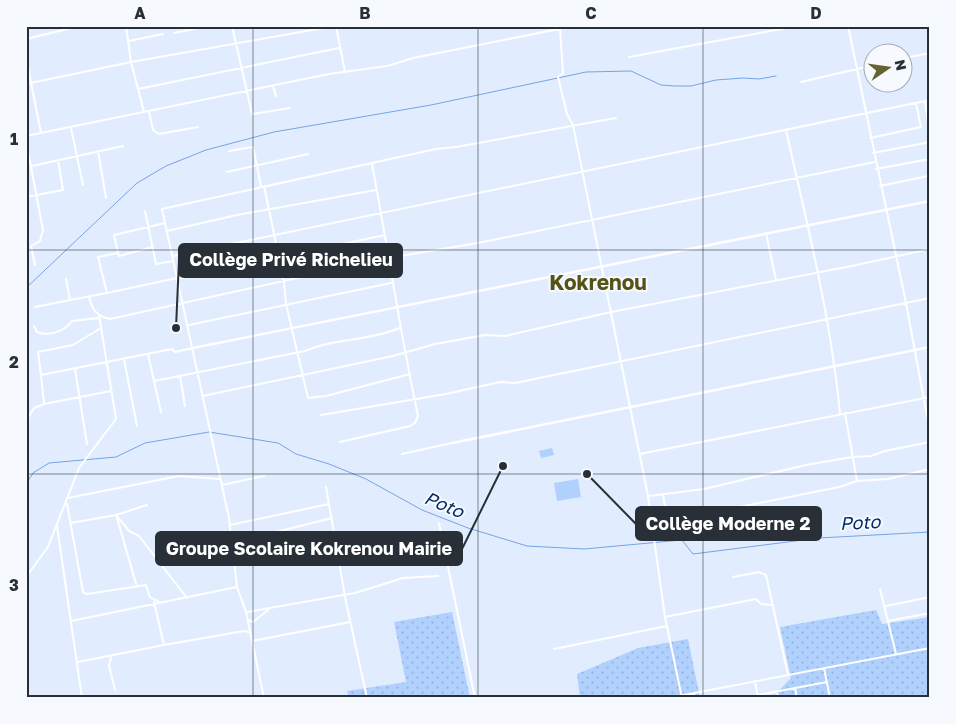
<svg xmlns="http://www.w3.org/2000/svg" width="956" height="724" viewBox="0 0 956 724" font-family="'Golos Text',sans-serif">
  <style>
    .grass { fill: url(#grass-dots) }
    .pitch { fill: #b0d0fd }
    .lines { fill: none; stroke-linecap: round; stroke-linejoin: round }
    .stream { stroke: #75a3e5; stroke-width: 1 }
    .minor { stroke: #fff; stroke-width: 2 }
    .tertiary { stroke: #fff; stroke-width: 2.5 }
    .grid { fill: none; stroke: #292f37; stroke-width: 1; stroke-opacity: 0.55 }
    .labels { text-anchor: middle; stroke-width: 4; stroke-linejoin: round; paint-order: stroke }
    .water-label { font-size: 18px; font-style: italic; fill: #002c65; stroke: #f6f9fe }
    .district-label { font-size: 21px; font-weight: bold; fill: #545215; stroke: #f6f9fe }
    .leader { fill: none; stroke: #292f37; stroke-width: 2 }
    .callout-dot { fill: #292f37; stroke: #f6f9fe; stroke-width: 2 }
    .callout { fill: #292f37; stroke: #292f37; stroke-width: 2 }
    .callout-label { font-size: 18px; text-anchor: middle; font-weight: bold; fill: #fff }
    .neatline { fill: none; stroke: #292f37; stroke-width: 2 }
    .grid-label { font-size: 16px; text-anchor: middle; font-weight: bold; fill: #292f37 }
  </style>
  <defs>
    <pattern id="grass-dots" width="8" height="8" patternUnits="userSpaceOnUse" patternTransform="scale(1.25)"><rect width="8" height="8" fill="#b0d0fd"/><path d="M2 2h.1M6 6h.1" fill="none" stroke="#97b3d9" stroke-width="1.8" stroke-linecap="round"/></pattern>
  </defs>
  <rect width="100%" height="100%" fill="#e1edfe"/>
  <!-- grass -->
  <path class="grass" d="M876,610L882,624L930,617V698H772L791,678L780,627Z
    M452,612L470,698H349L347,691L406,682L394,622Z
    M688,639L700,698H580L577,674L638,648Z"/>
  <!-- pitch -->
  <path class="pitch" d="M552,448L554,455L541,458L539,451Z
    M578,479L581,497L557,501L554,483Z"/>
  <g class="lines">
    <!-- stream -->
    <path class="stream" d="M26,288L137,183L166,166L206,150L274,132L431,105L586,72L631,71L661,85L675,86H691L716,80L743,78L759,79L776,76
      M26,484L33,473L49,463L116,457L145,443L209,432L278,443L296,454L329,464L366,479L422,510L468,528L527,546L584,549L682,540L693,554L819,538L930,532"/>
    <!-- minor -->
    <path class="minor" d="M126,26L131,62L144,112
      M232,26L252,114L290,108
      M336,26L345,72
      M848,26L906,303L930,432
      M560,29L563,73L558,77L559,81L567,114L573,125L648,496L665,617L682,698
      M174,33L208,26
      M26,39L80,26
      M129,41L163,34
      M26,57L41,133
      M629,57L798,26
      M904,58L930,53
      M801,82L874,65
      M26,84L131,62L335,26
      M273,86L276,96
      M138,89L339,48
      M925,101L930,137
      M149,112L153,130L159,134L198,127
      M71,128L83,185
      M786,130C807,224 831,318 840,414
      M26,136L329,74L387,66L413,58L574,26
      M870,138L921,127L916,103
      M26,141L43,230L40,241L31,246L35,265
      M98,151L106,198
      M229,151L253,147L261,186
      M873,153L930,142
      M32,166L123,146
      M876,169L930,159
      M227,172L308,154
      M930,174V183
      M264,186L284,282L286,304L308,398L326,396L410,374
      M880,186L928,176
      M26,197L63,190L58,160
      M145,211L156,264L173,261
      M167,231L237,215L376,190
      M766,233L776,280
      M118,253L114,235L165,223
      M173,256L930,100
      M66,279L70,300L107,293L98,257L118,253L119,256L153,247
      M177,279L385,235
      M107,293L177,278
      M89,297C92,309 96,316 110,319L389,258L483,242L875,162
      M35,307L70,300
      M189,325L391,283
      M34,326L37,332C49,337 65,331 72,321L99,318
      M148,354L154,381L305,351C335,338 369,341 400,328
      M124,359L137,426
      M75,369L87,444
      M41,375L38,352L73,345L101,328
      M180,376L185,406
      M154,381L161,412
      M203,396L393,356L435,344L485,335L505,336L611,312L852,266L930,249
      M44,404L41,375L172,349L175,352L193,348
      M845,413L857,481
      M321,415L446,394L500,382L515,383L930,298
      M26,421L34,408L44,404L111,391
      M340,442L410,426L415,423L418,416C400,332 388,249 372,164
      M402,454L452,443
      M640,454L930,397
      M222,485L264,476
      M326,487L346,602L367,698
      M663,495L667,517L668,520H674L839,487L857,481L888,479L930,469
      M649,496L704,489L806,465L852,457L871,456L885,451L930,442
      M68,498L179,476L220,479
      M67,504L83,592L87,594L146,585L150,597L159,602
      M116,515L129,531L139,536L187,598
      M117,518L137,587
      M71,523L116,515L147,505
      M439,523L475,698
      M230,525L329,504
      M57,526L82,698
      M232,543L332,518
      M235,559L335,539
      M26,577L48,547L79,468L116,419L99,315
      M733,577L759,572L766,575L788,675
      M880,589L896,654
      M886,606L930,597
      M247,612L355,593L403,578L438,576
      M665,617L756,599L761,604L772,605
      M248,620L253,622L268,610
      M71,621L237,587
      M888,621L930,613
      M252,641L350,622
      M164,645L244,631L249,632
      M554,649L667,626
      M111,657L109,666L115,690
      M78,662L164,645L154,602
      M824,668L830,698
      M755,681L758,698
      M795,688L797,698
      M777,691L778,698
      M694,693L695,698
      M264,698L246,612L237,587L229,518L162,209L436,149L456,147L616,118
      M668,698L930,648
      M742,698L827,682"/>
    <!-- tertiary -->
    <path class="tertiary" d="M193,348L930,201
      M452,443L930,347"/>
  </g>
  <!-- grid -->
  <path class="grid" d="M253,26V698M478,26V698M703,26V698M26,250H930M26,474H930"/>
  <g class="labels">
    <!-- water labels -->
    <g class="water-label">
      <text transform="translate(444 505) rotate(23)" y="6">Poto</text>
      <text transform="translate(860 523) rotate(-3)" y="6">Poto</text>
    </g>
    <!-- district labels -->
    <g class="district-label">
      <text x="598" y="290">Kokrenou</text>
    </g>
  </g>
  <!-- callouts -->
  <path class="leader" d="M176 328L179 260M587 474L636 524M503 466L462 549"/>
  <g class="callout-dot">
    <circle cx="176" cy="328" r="5"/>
    <circle cx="587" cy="474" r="5"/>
    <circle cx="503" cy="466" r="5"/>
  </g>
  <g class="callout">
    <rect x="179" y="244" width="223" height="33" rx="5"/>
    <rect x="636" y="507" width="185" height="33" rx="5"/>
    <rect x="156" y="532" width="306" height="33" rx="5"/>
  </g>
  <g class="callout-label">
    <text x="291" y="266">Collège Privé Richelieu</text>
    <text x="728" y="530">Collège Moderne 2</text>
    <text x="309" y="555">Groupe Scolaire Kokrenou Mairie</text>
  </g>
  <!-- border -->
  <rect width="956" height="724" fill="none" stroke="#f6f9fe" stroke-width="55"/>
  <!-- north arrow -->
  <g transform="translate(888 68) rotate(77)"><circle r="24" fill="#f6f9fe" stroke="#a4a8ae"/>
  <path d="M0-4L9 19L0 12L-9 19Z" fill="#656330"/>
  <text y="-8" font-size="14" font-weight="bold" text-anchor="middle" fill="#292f37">N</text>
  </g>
  <rect x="28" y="28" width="900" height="668" class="neatline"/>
  <g class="grid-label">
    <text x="140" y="19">A</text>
    <text x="365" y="19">B</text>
    <text x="591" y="19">C</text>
    <text x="816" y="19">D</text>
    <text x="14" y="145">1</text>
    <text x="14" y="368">2</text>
    <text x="14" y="591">3</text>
  </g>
</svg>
